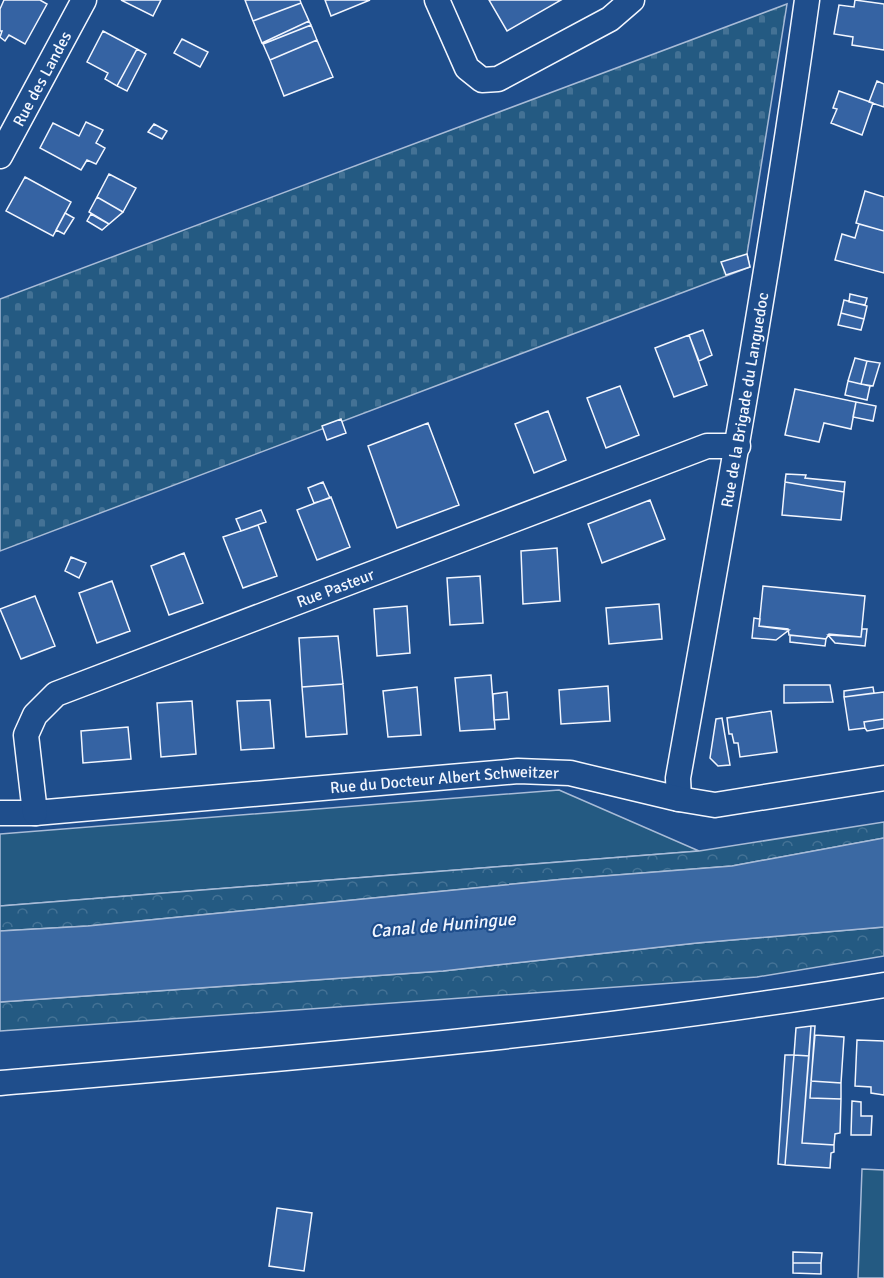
<svg xmlns="http://www.w3.org/2000/svg" width="884" height="1278" viewBox="0 0 884 1278" font-family="Signika,sans-serif">
  <style>
    .green { fill: #245a82; stroke: #a8bbd7; stroke-width: 1.5 }
    .forest { fill: url(#forest-crowns); stroke: #a8bbd7; stroke-width: 1.5 }
    .cemetery { fill: url(#cemetery-stones); stroke: #a8bbd7; stroke-width: 1.5 }
    .water { fill: #3b69a3; stroke: #a8bbd7; stroke-width: 1.5 }
    .building { fill: #3563a3; stroke: #f2f6ff; stroke-width: 1.5 }
    .lines { fill: none; stroke-linecap: round; stroke-linejoin: round }
    .minor-casing { stroke: #f2f6ff; stroke-width: 27 }
    .minor { stroke: #1f4e8c; stroke-width: 24 }
    .labels { text-anchor: middle; stroke-width: 4.5; stroke-linejoin: round; paint-order: stroke }
    .street-label { font-size: 16px; fill: #f2f6ff; stroke: #1f4e8c }
    .water-label { font-size: 18px; font-style: italic; fill: #f2f6ff; stroke: #1f4e8c }
  </style>
  <defs>
    <pattern id="forest-crowns" width="20" height="18" patternUnits="userSpaceOnUse" patternTransform="scale(1.5)"><rect width="20" height="18" fill="#245a82"/><path d="M2 6a3 3 0 1 1 6 0M12 15a3 3 0 1 1 6 0" fill="none" stroke="#447295"/></pattern>
    <pattern id="cemetery-stones" width="16" height="16" patternUnits="userSpaceOnUse" patternTransform="scale(1.5)"><rect width="16" height="16" fill="#245a82"/><path d="M2 7V4a2 2 0 0 1 4 0v3zM10 15v-3a2 2 0 0 1 4 0v3z" fill="#447295"/></pattern>
  </defs>
  <rect width="100%" height="100%" fill="#1f4e8c"/>
  <!-- green -->
  <path class="green" d="M559,790L699,851L0,906V834Z
    M862,1169L884,1170V1278H858Z"/>
  <!-- forest -->
  <path class="forest" d="M884,822V838L732,866L565,879L88,926L0,931V906L699,851Z
    M884,927V956L757,977L0,1031V1002L443,971L697,943Z"/>
  <!-- cemetery -->
  <path class="cemetery" d="M787,4L747,254L750,267L0,551V299Z"/>
  <!-- water -->
  <path class="water" d="M884,838V927L697,943L443,971L0,1002V931L88,926L565,879L732,866Z"/>
  <!-- building -->
  <path class="building" d="M4,0H40L47,4L25,44L9,35L5,41L0,37L2,31H0V9Z
    M121,0H161L153,16Z
    M245,0H300L301,3L253,21Z
    M325,0H370L331,16Z
    M489,0H561L507,31Z
    M855,0L884,4V50L852,45L853,37L834,34L839,5L854,7Z
    M301,3L309,21L262,43L253,21Z
    M309,21L311,25L263,44L262,43Z
    M311,25L317,40L270,60L263,44Z
    M103,31L137,49L117,86L105,79L108,73L87,62Z
    M182,39L208,52L200,67L174,53Z
    M317,40L333,77L284,96L270,60Z
    M137,49L146,54L127,91L117,86Z
    M877,81L884,84V107L869,102Z
    M839,91L873,103L862,135L831,123L837,109L833,108Z
    M86,122L103,130L96,143L105,148L96,164L87,160L81,170L40,148L53,123L79,136Z
    M154,124L167,131L162,139L148,132Z
    M109,174L136,188L123,212L97,197Z
    M25,177L71,202L53,236L6,211Z
    M865,191L884,197V231L856,223Z
    M97,197L123,212L109,224L89,212Z
    M65,213L74,218L64,234L56,230Z
    M91,214L109,224L102,230L87,221Z
    M859,224L884,231V273L835,260L842,234L855,238Z
    M747,254L750,267L726,275L721,262Z
    M850,294L867,298L865,305L849,302Z
    M844,300L867,306L864,319L841,313Z
    M841,313L864,319L861,330L838,325Z
    M703,330L712,355L699,361L689,335Z
    M689,335L707,385L674,397L655,348Z
    M855,358L867,361L861,384L848,381Z
    M867,361L880,363L873,386L861,384Z
    M848,381L870,386L867,400L845,395Z
    M620,386L639,435L606,448L587,398Z
    M795,389L856,402L851,429L824,423L819,442L785,435Z
    M856,402L876,406L873,421L853,417Z
    M548,411L566,460L534,473L515,424Z
    M341,419L346,433L327,440L322,426Z
    M428,423L459,505L397,528L368,446Z
    M786,474L806,475L805,478L845,482L844,492L785,482Z
    M323,482L330,498L314,503L308,488Z
    M785,482L844,492L841,520L782,515Z
    M331,497L350,547L317,560L297,510Z
    M650,500L665,539L602,563L588,524Z
    M261,510L266,522L241,531L236,519Z
    M258,525L277,576L243,588L223,537Z
    M557,548L560,601L523,604L521,551Z
    M184,553L203,603L169,615L151,566Z
    M71,557L86,563L79,578L65,571Z
    M480,576L483,623L450,625L447,578Z
    M112,581L130,631L97,643L79,593Z
    M763,586L865,596L861,637L829,634L826,639L789,635L788,629L759,626Z
    M35,596L55,646L21,659L0,609Z
    M659,604L662,639L609,644L606,608Z
    M407,606L410,653L377,656L374,609Z
    M754,618L760,619L759,626L789,630L776,640L752,638Z
    M862,629H867L865,646L835,643L828,635L861,637Z
    M790,635L826,639L825,646L790,642Z
    M338,636L343,684L302,687L299,638Z
    M491,675L495,729L460,731L455,678Z
    M343,684L347,734L306,737L302,687Z
    M784,685H830L833,702L784,703Z
    M608,686L610,721L561,724L559,690Z
    M417,687L421,735L388,737L383,691Z
    M873,687L874,693L844,697V691Z
    M507,692L509,719L494,720L493,694Z
    M884,692V719L864,722L865,728L849,730L844,697Z
    M270,700L274,748L241,750L237,701Z
    M192,701L196,754L161,757L157,703Z
    M771,711L777,752L740,757L738,743H734L732,734H729L727,718Z
    M722,718L730,765L718,766L710,758L716,719Z
    M884,719V728L867,731L865,728L864,722Z
    M128,727L131,759L83,763L81,731Z
    M811,1026H815L810,1098L841,1099L840,1133L835,1134L834,1145L802,1143Z
    M811,1026L809,1056L794,1055L796,1028Z
    M815,1035L844,1037L841,1083L811,1081Z
    M857,1040L884,1041V1095L871,1093V1087L855,1086Z
    M785,1055H794L785,1165L778,1164Z
    M794,1055L809,1056L802,1143L834,1145V1152L831,1153L830,1168L785,1165Z
    M811,1081L841,1083V1099L810,1098Z
    M852,1101L861,1102V1116H872L871,1135H851Z
    M277,1208L312,1213L304,1271L269,1266Z
    M793,1252L822,1253L821,1263H793Z
    M793,1263H821V1274L793,1273Z"/>
  <g class="lines">
    <defs>
      <g id="minor">
        <path d="M437,0L467,68L482,80L498,79L610,19L632,0"/>
        <path id="s1" d="M0,156L84,0"/>
        <path id="s2" d="M679,799L678,778C724,519 771,260 807,0"/>
        <path id="s3" d="M0,813H35L518,771L570,773L679,799L715,805L884,778"/>
        <path id="s4" d="M35,813L26,735L35,715L56,694L707,446H738"/>
        <path d="M0,1083C295,1058 591,1034 884,985"/>
      </g>
    </defs>
    <!-- minor casing -->
    <use href="#minor" class="minor-casing"/>
    <!-- minor -->
    <use href="#minor" class="minor"/>
  </g>
  <g class="labels">
    <!-- street labels -->
    <g class="street-label">
      <text dy="6" stroke="none"><textPath href="#s1" startOffset="88">Rue des Landes</textPath></text>
      <text dy="6" stroke="none"><textPath href="#s2" startOffset="405">Rue de la Brigade du Languedoc</textPath></text>
      <text dy="6" stroke="none"><textPath href="#s4" startOffset="429">Rue Pasteur</textPath></text>
      <text dy="6" stroke="none"><textPath href="#s3" startOffset="446">Rue du Docteur Albert Schweitzer</textPath></text>
    </g>
    <!-- water labels -->
    <g class="water-label">
      <text transform="translate(443 925) rotate(-5)" y="6">Canal de Huningue</text>
    </g>
  </g>
</svg>
